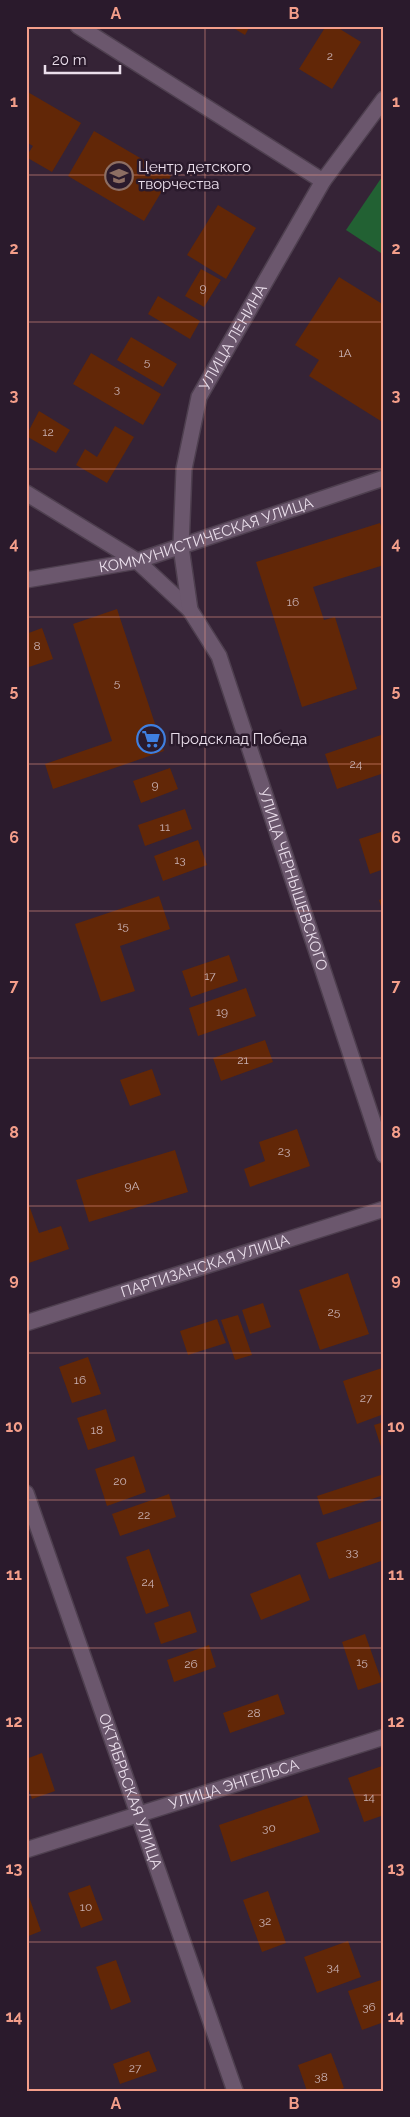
<svg xmlns="http://www.w3.org/2000/svg" width="410" height="2117" viewBox="0 0 410 2117" font-family="Raleway,sans-serif">
  <style>
    .green { fill: #226133 }
    .building { fill: #622707 }
    .lines { fill: none; stroke-linecap: round; stroke-linejoin: round }
    .minor-casing { stroke: #4e3f4f; stroke-width: 18 }
    .minor { stroke: #6b576d; stroke-width: 15 }
    .grid { fill: none; stroke: #f49e8a; stroke-width: 1; stroke-opacity: 0.55 }
    .labels { text-anchor: middle; stroke-width: 5; stroke-linejoin: round; paint-order: stroke }
    .number-label { font-size: 12px; fill: #c9b1b3 }
    .poi-label { font-size: 15px; fill: #ebdfec; stroke: #2a1a2c; text-anchor: start }
    .street-label { font-size: 15px; fill: #ebdfec; stroke: #2a1a2c }
    .neatline { fill: none; stroke: #f49e8a; stroke-width: 2 }
    .grid-label { font-size: 16px; text-anchor: middle; font-weight: bold; fill: #f49e8a }
  </style>
  <rect width="100%" height="100%" fill="#352336"/>
  <!-- green -->
  <path class="green" d="M384,174V255L346,230Z"/>
  <!-- building -->
  <path class="building" d="M230,26H250L245,35Z
    M326,26H335L361,42L332,89L299,69Z
    M26,91L81,123L52,172L26,157L33,146L26,142Z
    M94,131L171,176L144,221L68,176Z
    M218,205L256,228L226,279L187,255Z
    M201,269L221,280L204,307L185,296Z
    M339,277L384,305V423L309,376L319,360L295,345Z
    M158,296L200,321L190,339L148,314Z
    M131,337L177,364L163,387L117,360Z
    M91,353L161,394L143,425L73,384Z
    M39,411L70,430L56,453L26,436Z
    M115,426L134,437L107,483L76,465L85,449L97,457Z
    M380,523L384,535V565L313,587L324,620L335,617L357,689L302,707L256,562Z
    M117,609L164,751L53,789L45,764L112,741L73,624Z
    M42,628L53,659L26,668V634Z
    M384,734V773L337,789L325,754Z
    M170,768L178,789L141,803L133,781Z
    M185,809L192,829L145,846L138,825Z
    M384,831V869L370,874L359,839Z
    M198,840L207,865L163,881L154,856Z
    M159,896L170,929L120,946L135,991L101,1002L75,924Z
    M384,898V913H383L379,900Z
    M229,955L238,981L191,997L182,971Z
    M246,988L256,1016L198,1036L189,1008Z
    M265,1040L273,1062L221,1081L213,1058Z
    M152,1069L161,1095L130,1106L120,1080Z
    M297,1129L310,1166L250,1187L244,1169L265,1161L259,1142Z
    M175,1150L188,1192L89,1222L76,1180Z
    M26,1197L39,1233L61,1226L69,1249L26,1264Z
    M348,1273L369,1334L320,1350L299,1290Z
    M263,1303L271,1327L250,1334L242,1310Z
    M238,1315L252,1355L235,1360L221,1320Z
    M217,1319L226,1343L188,1355L180,1331Z
    M88,1357L101,1394L72,1403L59,1367Z
    M382,1368L384,1375V1414L357,1424L343,1381Z
    M106,1409L116,1441L88,1450L77,1418Z
    M384,1422V1453H383L374,1425Z
    M134,1456L146,1492L107,1506L95,1469Z
    M384,1474V1495L323,1515L317,1496Z
    M169,1494L176,1517L120,1536L112,1514Z
    M384,1520V1560L329,1579L316,1543Z
    M149,1549L169,1606L146,1614L126,1557Z
    M300,1574L310,1600L261,1620L250,1594Z
    M190,1611L197,1632L161,1644L154,1623Z
    M365,1634L382,1682L358,1690L342,1642Z
    M209,1645L216,1667L174,1682L167,1660Z
    M278,1694L285,1714L230,1733L223,1713Z
    M42,1753L55,1791L32,1799L26,1781V1759Z
    M382,1766L384,1772V1815L364,1822L348,1778Z
    M307,1795L320,1832L231,1862L219,1825Z
    M90,1885L103,1920L81,1928L68,1893Z
    M268,1891L286,1943L262,1952L243,1900Z
    M26,1894H28L41,1931L26,1937Z
    M348,1941L361,1977L317,1993L304,1957Z
    M116,1960L131,2002L111,2010L96,1967Z
    M384,1979V2022L362,2030L348,1991Z
    M149,2051L157,2071L120,2084L113,2064Z
    M331,2053L344,2088L336,2091H307L298,2065Z"/>
  <g class="lines">
    <defs>
      <g id="minor">
        <path d="M78,26L323,181"/>
        <path id="s1" d="M26,493L137,561L190,610L219,656L384,1155"/>
        <path id="s2" d="M26,580L137,561L384,478"/>
        <path id="s3" d="M190,610L181,547L184,469L199,397L323,181L384,99"/>
        <path id="s4" d="M26,1323L384,1209"/>
        <path id="s5" d="M26,1493L235,2091"/>
        <path id="s6" d="M26,1850L384,1737"/>
      </g>
    </defs>
    <!-- minor casing -->
    <use href="#minor" class="minor-casing"/>
    <!-- minor -->
    <use href="#minor" class="minor"/>
  </g>
  <!-- grid -->
  <path class="grid" d="M205,26V2091M26,175H384M26,322H384M26,469H384M26,617H384M26,764H384M26,911H384M26,1058H384M26,1206H384M26,1353H384M26,1500H384M26,1648H384M26,1795H384M26,1942H384"/>
  <!-- icons -->
  <defs>
    <symbol id="school-ring" viewBox="-11 -11 22 22"><circle r="9.5" fill="#2a1a2c" stroke="#8d6e63" stroke-width="1.5"/><path d="M0-5L7-2L0 1L-7-2ZM-4 1L0 2.5L4 1V4Q0 6-4 4Z" fill="#8d6e63"/></symbol>
    <symbol id="supermarket-ring" viewBox="-11 -11 22 22"><circle r="9.5" fill="#2a1a2c" stroke="#3f7fe0" stroke-width="1.5"/><path d="M-6-5.5h2.5l.6 2H6L4.5 2H-2.5L-4.4-4H-6ZM-1.5 3.2a1.3 1.3 0 1 0 .1 0ZM3 3.2a1.3 1.3 0 1 0 .1 0Z" fill="#3f7fe0"/></symbol>
  </defs>
  <g fill-rule="evenodd">
    <use href="#school-ring" x="103" y="160" width="32" height="32"/>
    <use href="#supermarket-ring" x="135" y="723" width="32" height="32"/>
  </g>
  <g class="labels">
    <!-- number labels -->
    <g class="number-label">
      <text x="330" y="60">2</text>
      <text x="203" y="292">9</text>
      <text x="345" y="357">1А</text>
      <text x="147" y="366">5</text>
      <text x="117" y="393">3</text>
      <text x="48" y="436">12</text>
      <text x="293" y="606">16</text>
      <text x="37" y="650">8</text>
      <text x="117" y="687">5</text>
      <text x="356" y="768">24</text>
      <text x="155" y="789">9</text>
      <text x="165" y="831">11</text>
      <text x="180" y="864">13</text>
      <text x="123" y="930">15</text>
      <text x="210" y="980">17</text>
      <text x="222" y="1016">19</text>
      <text x="243" y="1064">21</text>
      <text x="284" y="1155">23</text>
      <text x="132" y="1190">9А</text>
      <text x="334" y="1316">25</text>
      <text x="80" y="1384">16</text>
      <text x="366" y="1402">27</text>
      <text x="97" y="1434">18</text>
      <text x="120" y="1485">20</text>
      <text x="144" y="1519">22</text>
      <text x="352" y="1556">33</text>
      <text x="148" y="1586">24</text>
      <text x="362" y="1666">15</text>
      <text x="191" y="1668">26</text>
      <text x="254" y="1717">28</text>
      <text x="369" y="1801">14</text>
      <text x="269" y="1832">30</text>
      <text x="86" y="1911">10</text>
      <text x="265" y="1925">32</text>
      <text x="333" y="1971">34</text>
      <text x="369" y="2011">36</text>
      <text x="135" y="2072">27</text>
      <text x="321" y="2081">38</text>
    </g>
    <!-- poi labels -->
    <g class="poi-label">
      <text x="138" y="172">Центр детского<tspan x="138" dy="17">творчества</tspan></text>
      <text x="170" y="744">Продсклад Победа</text>
    </g>
    <!-- street labels -->
    <g class="street-label">
      <text dy="5" stroke="none"><textPath href="#s3" startOffset="284">УЛИЦА ЛЕНИНА</textPath></text>
      <text dy="5" stroke="none"><textPath href="#s2" startOffset="186">КОММУНИСТИЧЕСКАЯ УЛИЦА</textPath></text>
      <text dy="5" stroke="none"><textPath href="#s1" startOffset="492">УЛИЦА ЧЕРНЫШЕВСКОГО</textPath></text>
      <text dy="5" stroke="none"><textPath href="#s4" startOffset="188">ПАРТИЗАНСКАЯ УЛИЦА</textPath></text>
      <text dy="5" stroke="none"><textPath href="#s6" startOffset="218">УЛИЦА ЭНГЕЛЬСА</textPath></text>
      <text dy="5" stroke="none"><textPath href="#s5" startOffset="316">ОКТЯБРЬСКАЯ УЛИЦА</textPath></text>
    </g>
  </g>
  <!-- border -->
  <rect width="410" height="2117" fill="none" stroke="#2a1a2c" stroke-width="55"/>
  <!-- scale -->
  <path d="M45 65v8h75v-8" fill="none" stroke="#ebdfec" stroke-width="2.5"/>
  <text x="52" y="65" font-size="15" fill="#ebdfec" stroke="#2a1a2c" stroke-width="4" paint-order="stroke">20 m</text>
  <rect x="28" y="28" width="354" height="2062" class="neatline"/>
  <g class="grid-label">
    <text x="116" y="19">A</text>
    <text x="294" y="19">B</text>
    <text x="14" y="107">1</text>
    <text x="396" y="107">1</text>
    <text x="14" y="254">2</text>
    <text x="396" y="254">2</text>
    <text x="14" y="401">3</text>
    <text x="396" y="401">3</text>
    <text x="14" y="549">4</text>
    <text x="396" y="549">4</text>
    <text x="14" y="696">5</text>
    <text x="396" y="696">5</text>
    <text x="14" y="843">6</text>
    <text x="396" y="843">6</text>
    <text x="14" y="991">7</text>
    <text x="396" y="991">7</text>
    <text x="14" y="1138">8</text>
    <text x="396" y="1138">8</text>
    <text x="14" y="1285">9</text>
    <text x="396" y="1285">9</text>
    <text x="14" y="1432">10</text>
    <text x="396" y="1432">10</text>
    <text x="14" y="1580">11</text>
    <text x="396" y="1580">11</text>
    <text x="14" y="1727">12</text>
    <text x="396" y="1727">12</text>
    <text x="14" y="1874">13</text>
    <text x="396" y="1874">13</text>
    <text x="14" y="2022">14</text>
    <text x="396" y="2022">14</text>
    <text x="116" y="2109">A</text>
    <text x="294" y="2109">B</text>
  </g>
</svg>
